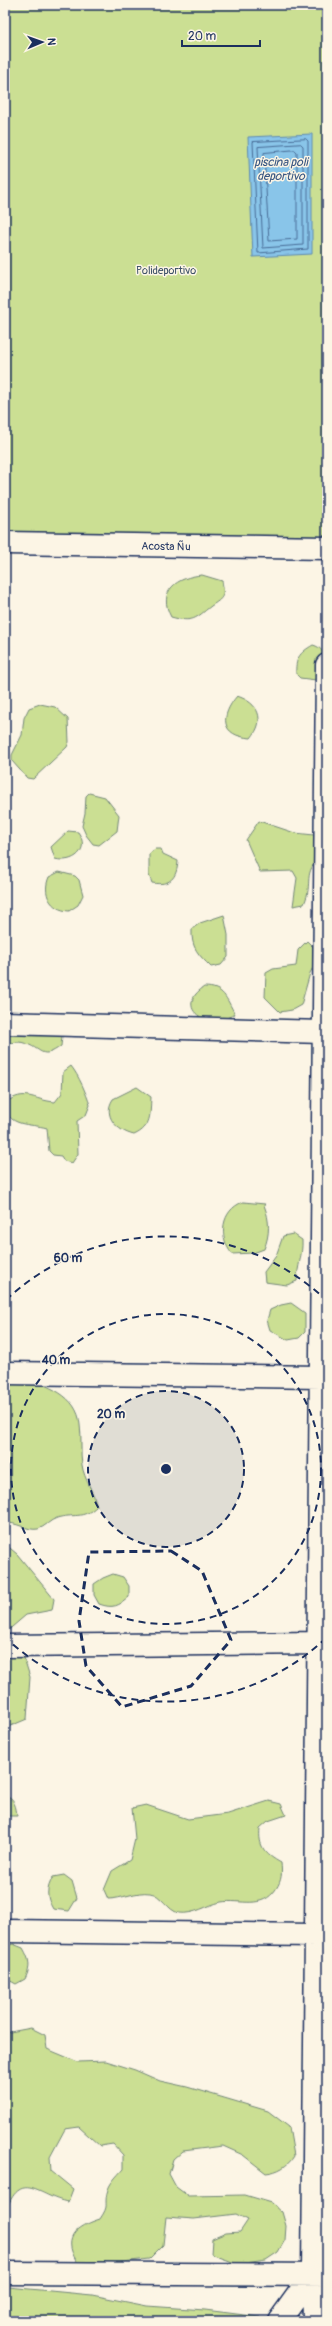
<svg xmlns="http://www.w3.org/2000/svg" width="332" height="2326" viewBox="0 0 332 2326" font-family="Pangolin,sans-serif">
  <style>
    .green { fill: #cbdf93; stroke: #738778 }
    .water { fill: #89c5e9; stroke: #5d89b1 }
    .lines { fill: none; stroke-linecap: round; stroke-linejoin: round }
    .shore { stroke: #476b96; stroke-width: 1 }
    .minor-casing { stroke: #1b2f5e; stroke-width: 25 }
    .minor { stroke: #fcf5e5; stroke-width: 22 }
    .marked { fill: none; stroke: #1b2f5e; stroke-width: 3; stroke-dasharray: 8 5; stroke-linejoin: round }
    .ring { fill: none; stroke: #1b2f5e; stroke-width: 2; stroke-dasharray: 7 5 }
    .labels { text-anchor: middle; stroke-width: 3; stroke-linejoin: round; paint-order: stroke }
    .park-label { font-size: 11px; fill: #3e5269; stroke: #fcf5e5 }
    .street-label { font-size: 11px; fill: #1b2f5e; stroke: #fcf5e5 }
    .water-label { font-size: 12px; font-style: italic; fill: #365481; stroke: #fcf5e5 }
    .centre { fill: #1b2f5e; stroke: #fcf5e5; stroke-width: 2 }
    .ring-label { font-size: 12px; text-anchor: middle; font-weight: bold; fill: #1b2f5e; stroke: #fcf5e5; stroke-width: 3; stroke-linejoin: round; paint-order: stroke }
  </style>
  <rect width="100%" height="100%" fill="#fcf5e5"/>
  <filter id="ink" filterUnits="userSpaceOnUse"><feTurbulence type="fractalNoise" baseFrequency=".025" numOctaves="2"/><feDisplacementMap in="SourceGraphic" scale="8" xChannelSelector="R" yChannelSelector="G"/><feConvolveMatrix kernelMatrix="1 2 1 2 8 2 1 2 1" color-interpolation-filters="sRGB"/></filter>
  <g filter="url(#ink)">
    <!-- green -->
    <path class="green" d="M5,5H327V543L5,534Z
      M202,575L222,581C225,597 223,598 211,606C195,619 193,623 171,617C157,591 177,577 202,575Z
      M313,645C331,650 323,668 316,680L300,678L296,674C295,659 299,653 313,645Z
      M237,696C259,703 266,720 251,738C220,736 220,716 237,696Z
      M40,704L55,707L68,719L69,742L67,747L33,779L27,778L12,761V755L22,735L24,718L29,708Z
      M89,793L105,797L119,815L117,831L99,845L93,844L86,835L82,826L85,813L86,796Z
      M259,821L295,833L314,835L322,855C301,874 314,882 304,904L293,906L297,878L293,871L260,872L246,840Z
      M68,831L78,832C91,850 73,864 55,859L51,847Z
      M155,849H161L163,854L178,861C177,878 170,886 152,883L149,875V854Z
      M59,872L75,876L79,880L83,895L78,905L69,911C50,910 42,893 49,877Z
      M224,915L228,935V957L221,965L211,967C198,954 191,948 192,929L200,923Z
      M307,941L314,948L318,958L310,973L301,1005L292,1010L280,1012L265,997L266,973L273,969L296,966L298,950Z
      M204,987C224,987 226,998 235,1014C205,1031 174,1007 204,987Z
      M57,1026L62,1036L61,1046C41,1061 42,1048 24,1043C19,1041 10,1043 5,1044V1029Z
      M71,1066C79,1076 86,1093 90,1105L86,1115L77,1121L78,1154L72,1163L64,1161L61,1156L53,1155L49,1151L47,1128C30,1123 6,1128 5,1103C26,1088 32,1100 55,1102L62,1093L63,1072Z
      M137,1087L151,1097C150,1114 152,1127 134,1135C117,1131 102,1116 113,1099Z
      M243,1202L265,1204L264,1205C270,1221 270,1234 264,1249L253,1253L232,1254C218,1237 221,1210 243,1202Z
      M293,1234L302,1240C303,1254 297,1267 297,1281L287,1285L265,1282L264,1272L276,1256L283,1236Z
      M291,1303L305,1313V1332L299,1338L288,1340L270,1330L267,1320L270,1310L281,1305Z
      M5,1358L17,1363L22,1377C46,1385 78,1395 80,1425C82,1438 80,1452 82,1465C84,1479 94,1492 97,1506C83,1520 73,1513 57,1518C50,1520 45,1527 38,1529C27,1531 17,1522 5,1523Z
      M5,1544L17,1554L54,1599L52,1610L26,1615L5,1633Z
      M113,1574L123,1577L129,1586V1597C119,1606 113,1609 99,1604L94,1595V1584L103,1578Z
      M5,1657L24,1658L30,1677L27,1719L8,1727L5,1725Z
      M5,1796C15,1799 16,1807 17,1816H5Z
      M269,1801L281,1804L286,1815L268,1821L260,1828C258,1847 265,1854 281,1863C282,1873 282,1880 276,1889C262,1910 241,1899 221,1902C207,1905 194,1915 179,1913C168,1911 161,1894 150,1893C136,1891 122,1899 108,1899L104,1890L112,1871L130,1860L135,1839L132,1808L146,1805L188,1819L228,1814Z
      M64,1875L72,1881L77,1898L69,1911L53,1909C46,1897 46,1889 53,1877Z
      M13,1944L23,1948C30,1960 31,1967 25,1979L16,1984L5,1978V1947Z
      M31,2028L45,2035L47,2049L78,2062L106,2061L135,2070L160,2081L187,2087L268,2111L289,2127L294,2156C288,2166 278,2172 266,2173L243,2155L223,2146L183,2151L173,2160L169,2174L176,2187L188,2196L245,2195L272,2203L282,2212L286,2226L285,2240L278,2252L266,2260L238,2264L211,2254L212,2239L226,2233L240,2232L248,2220L236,2214L194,2219L166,2217L163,2245L149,2259L121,2262L110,2271L83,2270C62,2244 68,2229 100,2219C110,2204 104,2207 107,2193C109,2183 117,2176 123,2169V2155L113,2144L100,2146L79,2127L65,2129L50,2157L51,2171L73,2189L68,2202C38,2197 21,2167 5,2213V2033Z
      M8,2287L92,2295L147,2306L205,2310L260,2317L258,2321H5V2289Z"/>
    <!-- water -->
    <path class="water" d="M312,134V254L253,257L248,137Z"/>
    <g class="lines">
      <!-- shore -->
      <path class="shore" d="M306,139L308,141V249L258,253L253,142Z
        M301,144L303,146V245L263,248L258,147Z
        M295,150L297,152V239L269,241L264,153Z"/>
      <defs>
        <path id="minor" d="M5,543L327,548
          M5,1023L323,1032
          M5,1373L321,1377
          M5,1646L319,1643
          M5,1931L316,1935
          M5,2273L327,2275
          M279,2321L313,2274
          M314,2321L313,2274L327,665"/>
      </defs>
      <!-- minor casing -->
      <use href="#minor" class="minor-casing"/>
      <!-- minor -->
      <use href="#minor" class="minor"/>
    </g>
  </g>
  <!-- marked area -->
  <path class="marked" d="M171,1551L202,1571L231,1640L191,1686L122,1707L86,1666L79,1621L89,1552Z"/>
  <!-- distance rings -->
  <circle cx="166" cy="1469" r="78" fill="#1b2f5e" fill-opacity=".12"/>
  <g class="ring">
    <circle cx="166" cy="1469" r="78"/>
    <circle cx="166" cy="1469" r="155"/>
    <path d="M326 1638A233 233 0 0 1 6 1638M6 1300A233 233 0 0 1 326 1300"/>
  </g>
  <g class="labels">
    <!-- park labels -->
    <g class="park-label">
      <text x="166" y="274">Polideportivo</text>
    </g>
    <!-- street labels -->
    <g class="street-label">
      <text transform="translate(166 546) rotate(1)" y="4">Acosta Ñu</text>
    </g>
    <!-- water labels -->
    <g class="water-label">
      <text x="281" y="166">piscina poli<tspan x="281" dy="14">deportivo</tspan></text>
    </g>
  </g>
  <circle cx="166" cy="1469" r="6" class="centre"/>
  <g class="ring-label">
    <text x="68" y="1262">60 m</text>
    <text x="56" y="1364">40 m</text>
    <text x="111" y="1418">20 m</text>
  </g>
  <!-- margin -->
  <rect width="332" height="2326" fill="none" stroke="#fcf5e5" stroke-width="20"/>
  <rect x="10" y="10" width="312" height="2306" fill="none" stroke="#1b2f5e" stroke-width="1.5" filter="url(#ink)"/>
  <!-- north arrow -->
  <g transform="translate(42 42) rotate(88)" stroke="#fcf5e5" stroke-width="3" paint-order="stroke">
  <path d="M0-3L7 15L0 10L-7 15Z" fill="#1b2f5e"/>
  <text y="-6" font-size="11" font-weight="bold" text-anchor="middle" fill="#1b2f5e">N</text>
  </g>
  <!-- scale -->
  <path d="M182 40v6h78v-6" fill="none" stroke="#1b2f5e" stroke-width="2"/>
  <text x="188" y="40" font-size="12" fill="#1b2f5e" stroke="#fcf5e5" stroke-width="3" paint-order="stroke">20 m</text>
</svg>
